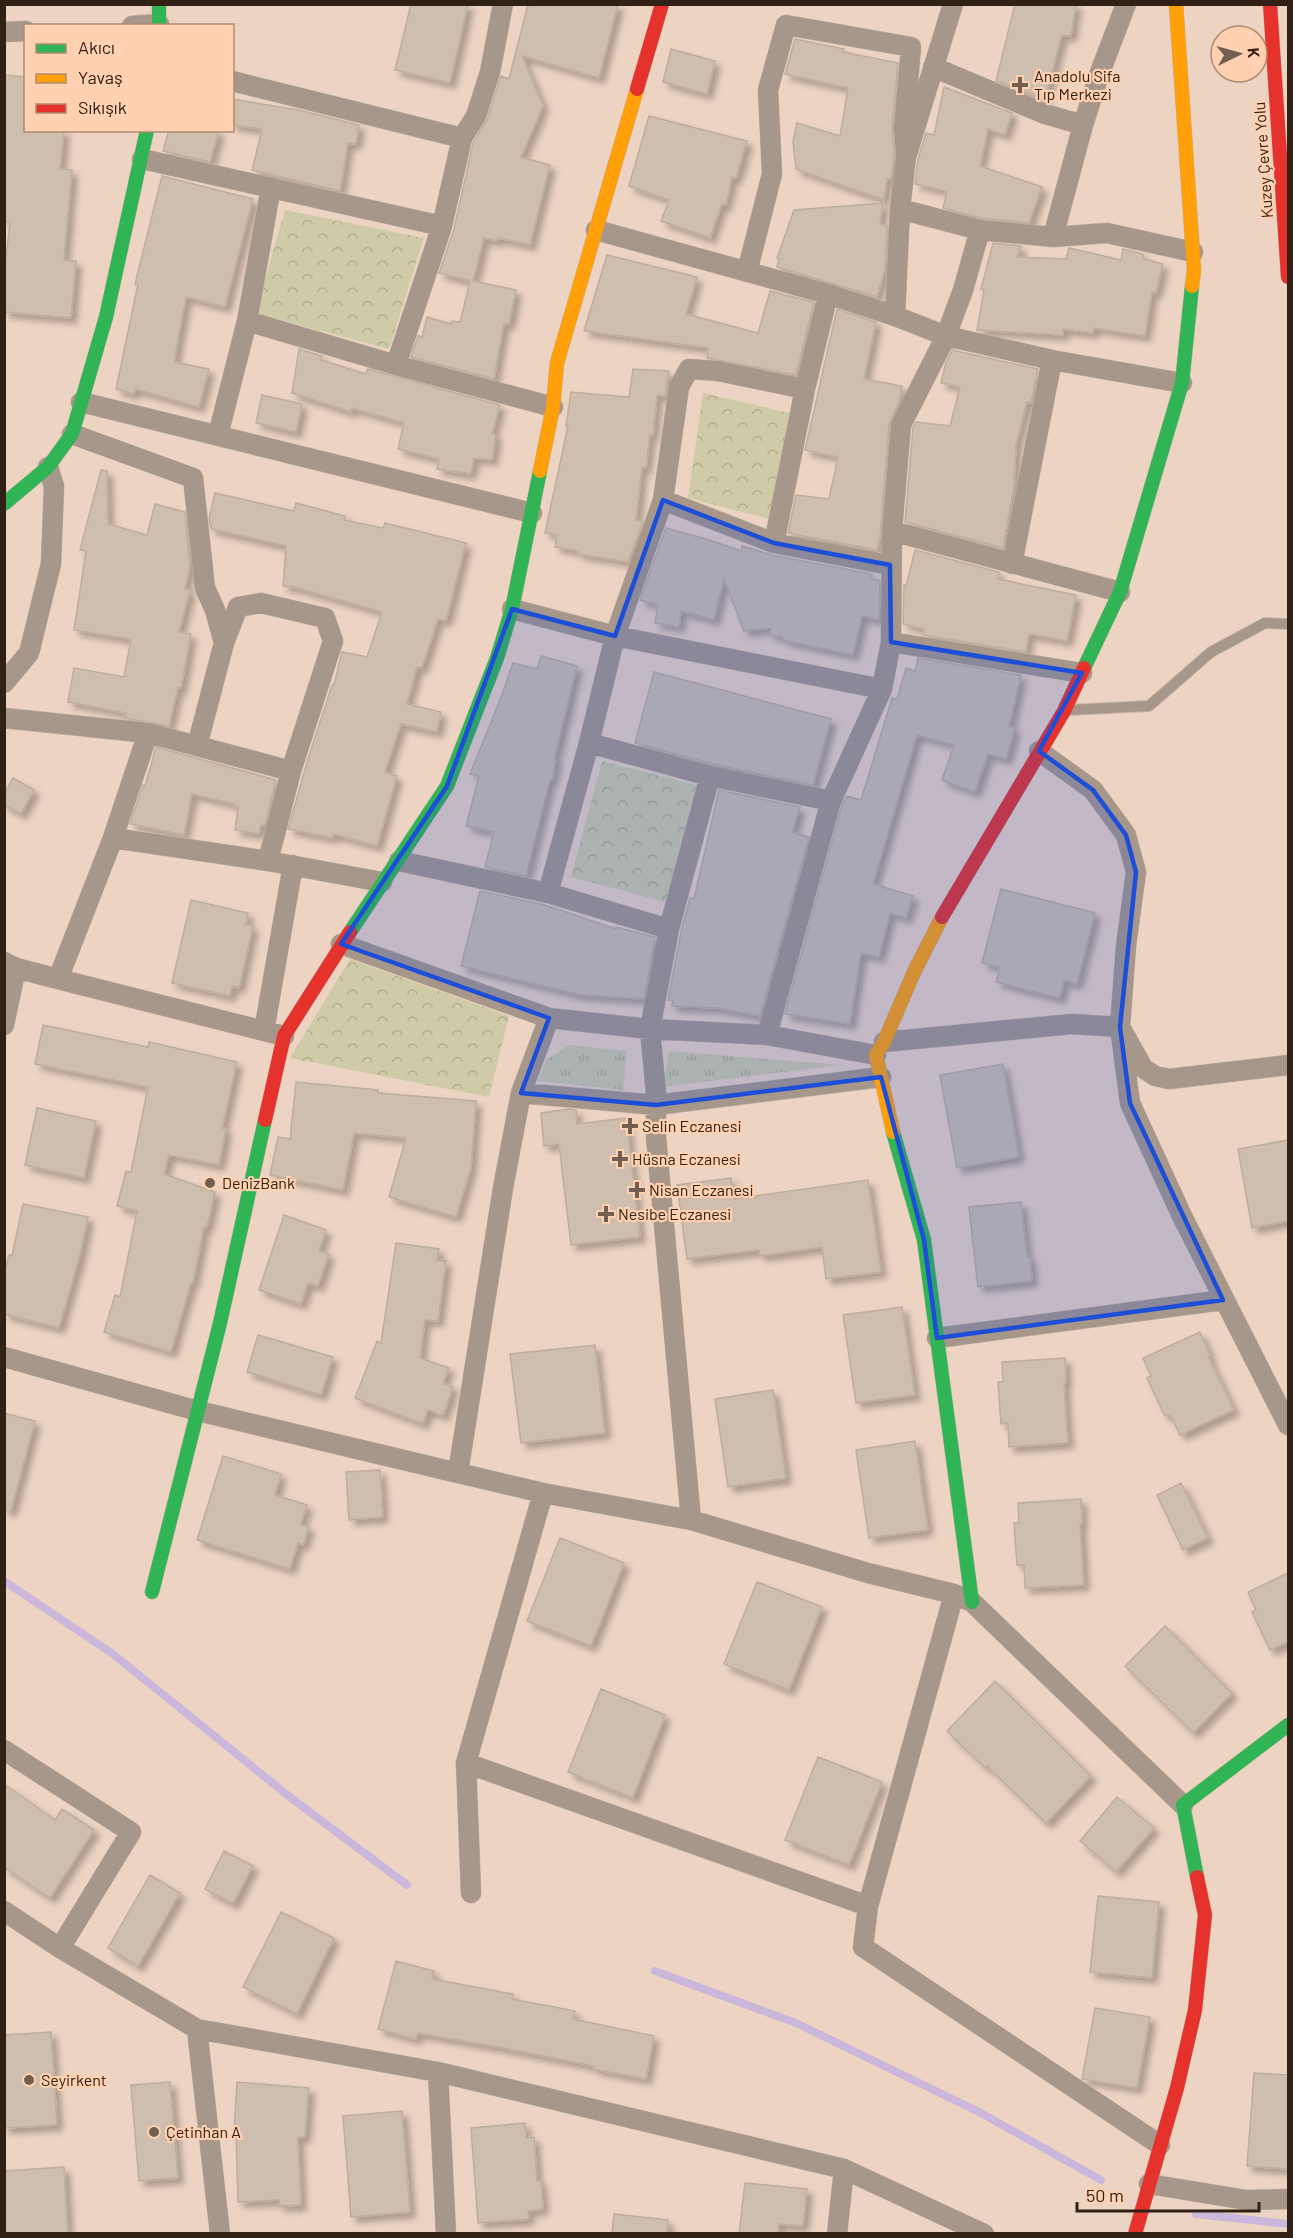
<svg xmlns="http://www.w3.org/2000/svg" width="1293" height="2238" viewBox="0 0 1293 2238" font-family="Barlow,sans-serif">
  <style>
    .grass { fill: url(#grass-tufts) }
    .park { fill: url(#park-crowns) }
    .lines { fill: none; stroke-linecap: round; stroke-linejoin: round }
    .stream { stroke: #cbb7dc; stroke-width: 8 }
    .building { fill: #cfbeae; stroke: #bead9d; stroke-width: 1.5; filter: url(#shadow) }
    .lane-casing { stroke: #c8b4a6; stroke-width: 12 }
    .street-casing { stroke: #c8b4a6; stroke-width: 21 }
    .fast-casing { stroke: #c8b4a6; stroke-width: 15 }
    .slow-casing { stroke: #c8b4a6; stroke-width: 15 }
    .jam-casing { stroke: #c8b4a6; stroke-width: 15 }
    .lane { stroke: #a7978a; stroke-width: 10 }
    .street { stroke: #a7978a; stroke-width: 20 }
    .fast { stroke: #30b455; stroke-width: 14 }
    .slow { stroke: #ff9f0a; stroke-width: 14 }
    .jam { stroke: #e5322d; stroke-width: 14 }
    .marked { fill: #1d4ed8; fill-opacity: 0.2; stroke: #1d4ed8; stroke-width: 4.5; stroke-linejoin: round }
    .poi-dot { fill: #735f51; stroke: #ffd1b0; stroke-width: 2 }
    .labels { text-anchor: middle; stroke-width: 4.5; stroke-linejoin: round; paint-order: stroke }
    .poi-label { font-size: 16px; fill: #312014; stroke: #ffd1b0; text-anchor: start }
    .street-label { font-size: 16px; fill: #312014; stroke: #ffd1b0 }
  </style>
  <defs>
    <pattern id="grass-tufts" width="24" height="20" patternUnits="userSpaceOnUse" patternTransform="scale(1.5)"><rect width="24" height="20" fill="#d0cba7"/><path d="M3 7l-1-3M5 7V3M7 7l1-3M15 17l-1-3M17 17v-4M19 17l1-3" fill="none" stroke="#b3ae8f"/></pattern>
    <pattern id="park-crowns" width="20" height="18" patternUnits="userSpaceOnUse" patternTransform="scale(1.5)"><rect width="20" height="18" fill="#d0cba7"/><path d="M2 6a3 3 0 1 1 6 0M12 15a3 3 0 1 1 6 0" fill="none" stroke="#b3ae8f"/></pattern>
    <filter id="shadow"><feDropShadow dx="5.5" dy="5.5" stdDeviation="3" flood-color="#0004"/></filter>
  </defs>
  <rect width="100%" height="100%" fill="#edd4c2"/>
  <!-- grass -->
  <path class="grass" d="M569,1045L627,1051L623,1090L538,1081L546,1060Z
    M669,1051L842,1065L663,1087Z"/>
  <!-- park -->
  <path class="park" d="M285,210L424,238L389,349L255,313Z
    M703,393L795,414L773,520L688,498Z
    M602,761L700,786L669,903L571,877Z
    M350,959L509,1016L489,1097L290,1058Z"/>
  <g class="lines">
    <!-- stream -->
    <path class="stream" d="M4,1581L113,1654L286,1794L407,1885
      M655,1971L796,2023L979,2112L1101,2180
      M1196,2214L1288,2224"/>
  </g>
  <!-- building -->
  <path class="building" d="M411,4H468L450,83L395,70Z
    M528,4H618L599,78L522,56L543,106L521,157L550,165L530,245L498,238L497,241L484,238L473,281L516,290L509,324L504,323L494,379L411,357L418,336L422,337L427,317L451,324L452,321L460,322L470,281L439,273L454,229L473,143L487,120L501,76L509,79Z
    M1015,4H1076L1071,36L1062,35L1045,99L996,81Z
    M795,39L844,49L843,52L898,63L892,127L894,157L891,179L887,178L884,200L796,169L793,141L797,123L840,136L848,88L785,74Z
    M671,49L715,61L707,94L663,82Z
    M4,75L26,77V130H64L60,169L72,170L64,260L76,261L71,318L4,312V276L10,222H4Z
    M944,87L1012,113L1005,135L988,129L980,166L1042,187L1029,223L982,218L943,208L947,191L915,184L918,159L926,133L934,135Z
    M232,99L299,110L359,125L356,144L348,143L340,191L252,170L262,129L232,125Z
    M649,116L747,141L736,178L732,177L726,205L722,204L710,238L661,221L669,200L629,186Z
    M169,130H219L210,162L163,151Z
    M162,176L253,199L225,307L186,297L174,362L209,369L199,407L135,389L134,394L116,389L138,284H135Z
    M883,203L880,224L887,226L885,269L877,297L777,267L779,259L777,258L794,210Z
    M993,243L1021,246L1017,257L1066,259L1069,248L1121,260L1123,249L1143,254L1144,259L1163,264L1156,293L1152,292L1145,336L1094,328L1093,333L1063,329V335L977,330L984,290L981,289Z
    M607,255L697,277L686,314L758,333L770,291L814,302L796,375L707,358L708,348L584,331Z
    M837,309L876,322L864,379L902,386L899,402L889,424L880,537L877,550L788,533L796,495L829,499L838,457L805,450Z
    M299,349L322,356L321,360L366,374L368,369L500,405L492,434L496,435L492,460L474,458L471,474L437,469L439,459L398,449L404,423L352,408L351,412L292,393Z
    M952,350L1038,369L1031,403L1027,402L1016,445L1014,480H1015L1003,548L905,522L913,428L916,422L950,426L960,387L941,383L946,362Z
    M633,369L669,371L665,396L657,395L653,435L650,434L646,468L642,467L636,520L643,522L628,562L578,554L579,551L555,547L557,535L545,533L568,426H566L571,392L629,397Z
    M262,395L302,404L296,432L256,423Z
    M101,470L107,471L108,524L147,535L155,504L185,512L190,566L185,589L190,590L179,632L191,634L181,688L178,687L169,726L125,718L126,713L68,702L74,668L124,677L131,639L74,630L86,551L80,550Z
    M215,493L294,511L296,503L345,516L344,520L383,528L385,523L466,543L446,621L438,619L422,668L417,667L407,704L441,712L437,732L401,724L385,772L397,776L377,846L333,834V838L288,829L308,759L332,685H334L342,652L367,657L382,612L294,587L283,586L286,546L211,529L209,518Z
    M666,528L709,540L741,551L742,546L772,555L872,574L870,579L880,581L879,620L862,616L853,655L783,640V637L770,635L771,628L744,631L724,579L714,620L681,611L679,627L655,623L658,605L640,600Z
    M915,550L999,572L998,579L1076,595L1067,641L1029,634L1026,652L923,635L925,629L903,624L904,585L906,586Z
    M541,656L577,666L554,760H556L552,780H550L526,876L485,867L494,832L466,826L479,776L470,774L502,695L513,663L537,669Z
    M918,658L1021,675L1009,727L1015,728L1006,759L988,754L975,792L942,780L954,745L917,735L873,884L913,896L906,918L890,913L879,957L861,953L850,1024L785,1014L842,805L847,796L861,800L892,698L897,699L906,668L915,671Z
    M654,672L831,719L813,785L713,764L635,743Z
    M156,747L276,780L265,825L261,824L259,834L235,830L238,807L233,806L234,804L192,794L184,835L130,824L143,785L145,786Z
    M13,778L34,790L21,814L4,805V794Z
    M719,790L800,807L792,832L809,837L760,1016L717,1008L672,1006L673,1000H668L681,932L690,898L694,899Z
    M1001,889L1095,913L1077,984L1064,980L1060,998L996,982L1000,967L982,963Z
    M480,891L545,905L616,929V927L655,937L644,999L581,995L461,966Z
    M191,900L248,913L246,924L253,926L239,988L232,986L230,996L172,983Z
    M43,1025L148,1047L149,1042L237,1062L222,1128L226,1129L219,1165L169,1155L164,1174L215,1192L207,1227H204L193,1283H191L171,1352L104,1332L115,1295L120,1297L137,1211L117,1206L126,1171L131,1172L148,1087L35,1064Z
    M1003,1064L1019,1157L957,1168L940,1075Z
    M296,1082L378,1090V1093L476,1101L471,1167L456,1217L389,1197L406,1138L354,1133L343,1190L270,1175L278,1137L290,1139Z
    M37,1108L96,1121L84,1178L25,1165Z
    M570,1109L576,1110L577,1124L626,1118L640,1237L571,1245L559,1144L544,1146L541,1113Z
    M1288,1140V1221L1252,1228L1238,1149Z
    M731,1178L734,1199L868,1180L881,1272L826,1279L822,1247L760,1256L759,1250L687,1259L677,1185Z
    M1021,1202L1027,1257L1030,1256L1032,1281L978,1287L969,1207Z
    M23,1204L88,1217L80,1255L59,1328L4,1314V1273L9,1255L12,1256Z
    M284,1215L326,1230L319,1251L329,1254L318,1286L308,1283L301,1304L259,1290Z
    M396,1243L439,1249L437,1260L446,1261L438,1321L425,1320L420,1358L449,1368L443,1383L453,1387L443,1416L428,1410L423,1424L355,1398L377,1341L381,1343Z
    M902,1307L915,1395L856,1403L843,1315Z
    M1200,1332L1210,1355L1208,1356L1234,1410L1180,1435L1170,1414L1165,1416L1147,1378L1151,1376L1143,1358Z
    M258,1335L333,1357L321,1395L247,1372Z
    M595,1345L605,1433L521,1443L510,1354Z
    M1065,1358L1066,1383H1064L1068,1443L1009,1447L1008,1423L1001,1424L998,1382H1003L1002,1362Z
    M773,1390L786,1478L728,1487L715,1399Z
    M4,1413L35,1421L11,1511L4,1510Z
    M915,1441L928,1530L869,1538L856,1450Z
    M223,1456L281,1474L275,1495L307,1505L301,1524L309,1527L303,1545L298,1543L290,1569L197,1540Z
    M380,1470L383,1517L349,1520L346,1472Z
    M1181,1483L1208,1538L1183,1550L1157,1495Z
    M1081,1499L1082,1524H1080L1084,1585L1025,1588L1024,1565H1017L1014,1523H1019L1018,1503Z
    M560,1538L624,1563L591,1646L527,1621Z
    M1288,1573V1642L1270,1650L1252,1612L1256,1610L1248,1592Z
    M757,1582L822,1607L789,1690L724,1664Z
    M1165,1626L1232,1693L1193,1733L1125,1666Z
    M995,1681L1091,1776L1046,1823L987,1766L985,1768L947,1731Z
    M601,1689L665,1715L633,1798L568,1772Z
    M818,1757L882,1782L849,1865L785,1840Z
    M4,1784L55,1820L62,1809L94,1830L50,1898L4,1867Z
    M1117,1797L1154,1828L1116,1872L1080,1841Z
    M224,1851L253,1866L233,1904L205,1889Z
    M150,1875L180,1893L138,1966L108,1948Z
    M1098,1896L1159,1902L1152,1978L1090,1972Z
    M281,1912L334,1938L297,2014L243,1987Z
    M396,1961L434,1971L432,1979L513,1994L512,1999L575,2011L573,2019L654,2036L646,2079L593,2069L594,2066L503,2048L418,2033L416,2039L378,2029Z
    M1095,2008L1150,2017L1137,2088L1082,2079Z
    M51,2032L57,2125L4,2128V2035Z
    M1254,2073L1288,2075V2169L1247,2166Z
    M170,2082L178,2178L139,2181L131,2085Z
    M237,2082L309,2088L305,2137H298L301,2205L279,2206V2200L238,2202L236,2132H234Z
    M402,2111L410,2212L351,2217L343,2116Z
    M525,2123L526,2138L534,2137L537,2181H541L543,2209L528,2211L529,2219L478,2223L471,2128Z
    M64,2167L68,2234H4V2171Z
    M745,2183L807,2189L803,2226L779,2224L778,2234H739Z
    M614,2214L668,2220L667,2234H612Z"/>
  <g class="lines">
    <defs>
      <path id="lane" d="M1068,710L1149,706L1211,652L1265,623L1288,624"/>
      <path id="street" d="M132,26L159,24
        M4,32L26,31
        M933,67L1045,114L1083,125
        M232,81L462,138
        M142,159L442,226
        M900,209L980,230L1053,237L1107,233L1193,252
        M596,230L828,294L895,316L946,336L1052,360L1182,383
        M1053,237L1083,125L1099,75L1126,4
        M747,272L772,174L768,90L786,25L911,47L904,128L906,157
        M895,316L900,209L906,157L953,4
        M247,321L396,365L553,407
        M396,365L442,226L462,138L476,116L490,72L503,4
        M81,402L532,513
        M72,434L193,478L205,588L215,610L224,643
        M218,435L247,321L271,187
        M663,500L774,543L890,565
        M892,531L1120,592
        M774,543L805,389L828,294
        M1012,564L1052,360
        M512,609L615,636L882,689L891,642L892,531L901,425L946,336L963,290L980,230
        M891,642L1082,673
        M4,683L29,653L51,564L54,486L48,467
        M4,718L148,733L291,771
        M589,743L710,776L831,801
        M197,746L224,643L238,607L261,603L325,618L333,641L291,771L268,861
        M1039,751L1093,790L1126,835L1136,872L1126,946L1120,1027L1130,1103L1182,1216L1288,1425
        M113,838L268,861L382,882
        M399,861L548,893L669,929
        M548,893L589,743L615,636L663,500L679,387L689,369L718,371L805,389
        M341,944L549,1018L650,1029L767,1035L831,801L882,689
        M4,962L16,968L58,979L284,1036
        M58,979L113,838L148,733
        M4,1025L16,968
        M264,1031L293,865
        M767,1035L876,1055
        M884,1042L1072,1024L1120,1027L1143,1068L1155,1076L1169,1079L1288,1065
        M521,1093L656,1105L881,1077
        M937,1338L1223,1300
        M4,1357L198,1411L458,1473L543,1493L691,1520L868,1573L954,1594L972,1602L1183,1805
        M458,1473L503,1188L521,1093L549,1018
        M691,1520L656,1137V1093L650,1029L669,929L710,776
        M954,1594L868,1906L863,1947L1160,2145
        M4,1750L131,1832L60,1948
        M466,1763L868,1906
        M471,1893L466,1763L543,1493
        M4,1911L60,1948L197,2029L438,2072L844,2169L984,2234
        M197,2029L220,2234
        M438,2072L446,2234
        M1149,2184L1246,2200L1288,2199
        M837,2234L844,2169"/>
      <path id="fast" d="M159,4V26
        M4,504L48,467L72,434L106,317L147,130
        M1084,668L1120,592L1182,383L1192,286
        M350,932L447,786L497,658L512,609L540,471
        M893,1132L924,1240L972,1602
        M152,1592L220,1323L265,1120
        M1197,1877L1183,1805L1288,1725"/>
      <path id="slow" d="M1176,4L1194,270L1192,286
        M540,471L553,407L557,363L637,89
        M893,1132L876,1055L884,1042L914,972L942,917"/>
      <path id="jam" d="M1270,4L1288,277
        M637,89L662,4
        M942,917L1064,711L1084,668
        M265,1120L284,1036L350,932
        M1135,2234L1177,2088L1195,2010L1205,1915L1197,1877"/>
    </defs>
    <!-- lane casing -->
    <use href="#lane" class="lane-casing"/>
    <!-- street casing -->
    <use href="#street" class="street-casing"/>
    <!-- fast casing -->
    <use href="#fast" class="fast-casing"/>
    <!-- slow casing -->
    <use href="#slow" class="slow-casing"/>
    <!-- jam casing -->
    <use href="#jam" class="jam-casing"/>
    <!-- lane -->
    <use href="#lane" class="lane"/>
    <!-- street -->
    <use href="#street" class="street"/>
    <!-- fast -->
    <use href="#fast" class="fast"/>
    <!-- slow -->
    <use href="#slow" class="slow"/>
    <!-- jam -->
    <use href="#jam" class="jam"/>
  </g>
  <!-- marked area -->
  <path class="marked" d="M663,500L774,543L890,565L891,642L1082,673L1039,751L1093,790L1126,835L1136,872L1120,1027L1130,1103L1223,1300L937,1338L924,1240L881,1077L656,1105L521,1093L549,1018L341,944L447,786L512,609L615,636Z"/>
  <!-- markers -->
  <g class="poi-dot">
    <path d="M1017 76h6v6h6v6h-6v6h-6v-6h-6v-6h6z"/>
    <path d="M627 1117h6v6h6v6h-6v6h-6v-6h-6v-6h6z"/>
    <path d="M617 1150h6v6h6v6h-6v6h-6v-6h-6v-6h6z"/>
    <circle cx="210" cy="1183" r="6"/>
    <path d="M634 1181h6v6h6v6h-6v6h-6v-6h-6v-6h6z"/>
    <path d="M603 1205h6v6h6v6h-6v6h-6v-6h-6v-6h6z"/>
    <circle cx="29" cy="2080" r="6"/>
    <circle cx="154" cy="2132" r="6"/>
  </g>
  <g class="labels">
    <!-- poi labels -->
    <g class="poi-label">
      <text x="1034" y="82">Anadolu Sifa<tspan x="1034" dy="18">Tıp Merkezi</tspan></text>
      <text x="642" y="1132">Selin Eczanesi</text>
      <text x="632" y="1165">Hüsna Eczanesi</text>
      <text x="222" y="1189">DenizBank</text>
      <text x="649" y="1196">Nisan Eczanesi</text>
      <text x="618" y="1220">Nesibe Eczanesi</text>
      <text x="41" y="2086">Seyirkent</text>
      <text x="166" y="2138">Çetinhan A</text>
    </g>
    <!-- street labels -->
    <g class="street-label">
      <text transform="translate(1263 160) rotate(-94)" y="6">Kuzey Çevre Yolu</text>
    </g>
  </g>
  <!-- border -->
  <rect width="1293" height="2238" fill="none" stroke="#312014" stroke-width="12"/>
  <!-- legend -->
  <rect x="24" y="24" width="210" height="108" fill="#ffd1b0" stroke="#ad8a72" stroke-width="1.5"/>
  <rect x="36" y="44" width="30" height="9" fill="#30b455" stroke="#ad8a72" stroke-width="1.5"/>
  <text x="78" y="54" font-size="18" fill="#312014">Akıcı</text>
  <rect x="36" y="74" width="30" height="9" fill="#ff9f0a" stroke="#ad8a72" stroke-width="1.5"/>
  <text x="78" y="84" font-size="18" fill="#312014">Yavaş</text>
  <rect x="36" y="104" width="30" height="9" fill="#e5322d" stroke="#ad8a72" stroke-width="1.5"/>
  <text x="78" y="114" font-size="18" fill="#312014">Sıkışık</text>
  <!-- north arrow -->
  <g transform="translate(1239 54) rotate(85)"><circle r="28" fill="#ffd1b0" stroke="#ad8a72" stroke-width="1.5"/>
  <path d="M0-4.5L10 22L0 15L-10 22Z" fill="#735f51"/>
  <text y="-9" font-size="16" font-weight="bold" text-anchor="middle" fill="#312014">K</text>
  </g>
  <!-- scale -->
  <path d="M1077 2202v9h182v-9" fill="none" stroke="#312014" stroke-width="3"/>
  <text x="1086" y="2202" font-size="18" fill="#312014" stroke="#ffd1b0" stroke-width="4.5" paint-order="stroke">50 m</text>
</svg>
